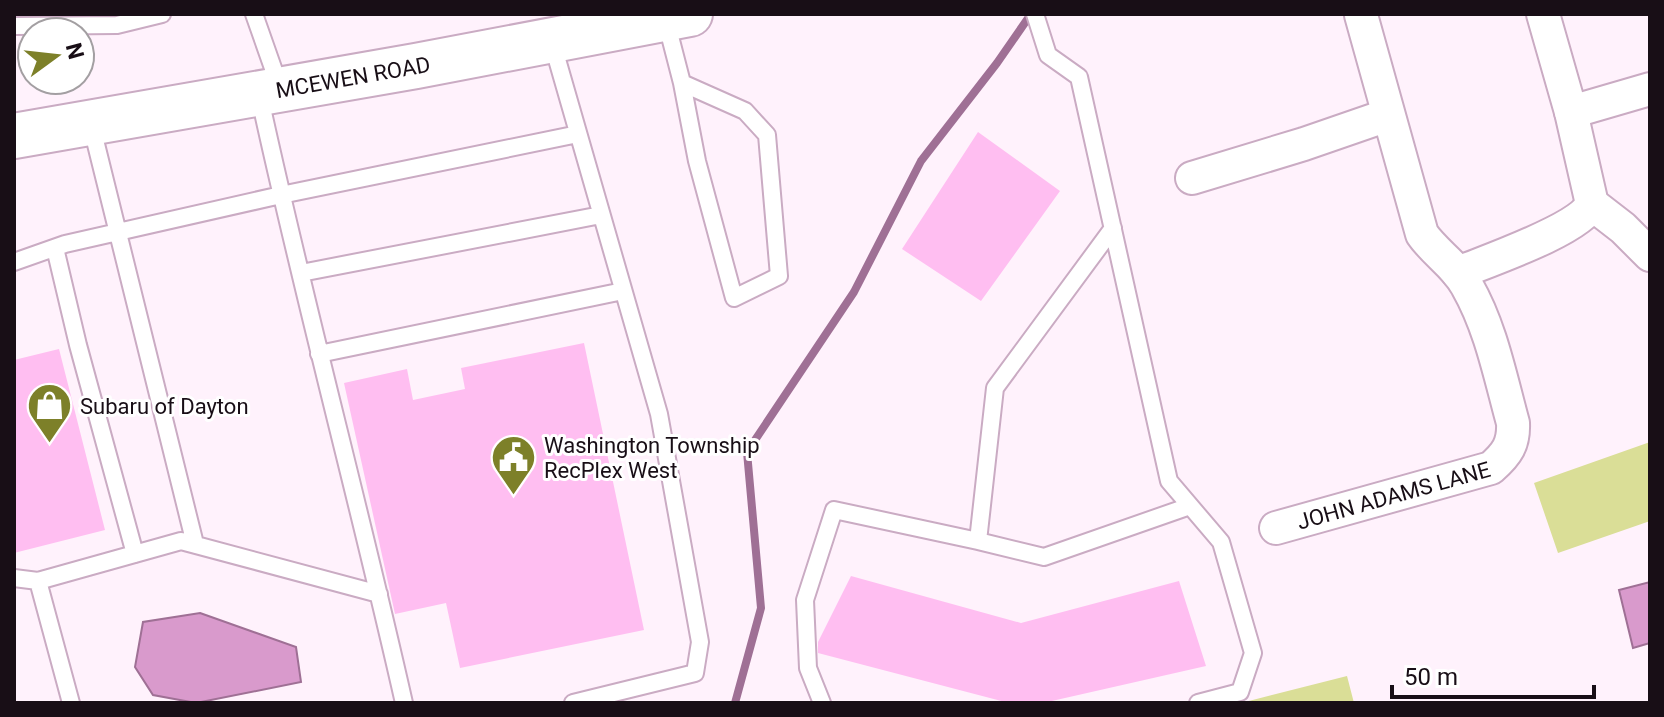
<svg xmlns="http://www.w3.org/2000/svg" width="1664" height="717" viewBox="0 0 1664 717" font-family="Roboto,sans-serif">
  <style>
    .green { fill: #dade97 }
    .water { fill: #d99acc; stroke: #9f7095; stroke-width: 2 }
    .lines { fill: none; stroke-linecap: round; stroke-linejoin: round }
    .stream { stroke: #9f7095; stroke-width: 8 }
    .building { fill: #ffbef1 }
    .lane-casing { stroke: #caabc3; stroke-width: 20 }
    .street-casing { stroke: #caabc3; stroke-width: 36 }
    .secondary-casing { stroke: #caabc3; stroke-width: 48 }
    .lane { stroke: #fff; stroke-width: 16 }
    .street { stroke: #fff; stroke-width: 32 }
    .secondary { stroke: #fff; stroke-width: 44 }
    .labels { text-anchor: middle; stroke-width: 6; stroke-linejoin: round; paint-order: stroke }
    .street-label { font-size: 22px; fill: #180e16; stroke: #fff }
    .poi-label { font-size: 22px; fill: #180e16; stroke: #fff; text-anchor: start }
  </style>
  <rect width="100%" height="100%" fill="#fff2fc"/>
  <!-- green -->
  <path class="green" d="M1650,442V521L1558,553L1534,483Z
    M1347,676L1354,703H1241Z"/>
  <!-- water -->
  <path class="water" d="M1650,582V643L1633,648L1619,590Z
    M200,613L296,647L301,682L196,703L153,695L135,667L143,622Z"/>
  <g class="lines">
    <!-- stream -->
    <path class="stream" d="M735,703L761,608L747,452L854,292L921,161L997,63L1031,14"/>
  </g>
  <!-- building -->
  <path class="building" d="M978,132L1060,191L981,301L902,249Z
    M584,343L644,630L460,668L446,603L395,614L344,383L407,369L413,400L465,389L461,368Z
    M59,349L105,530L14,553V360Z
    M851,576L1021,623L1179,581L1206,666L1043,703H1009L818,653V642Z"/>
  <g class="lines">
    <defs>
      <path id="lane" d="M254,14L280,88
        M1035,14L1048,55L1079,77L1169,481L1221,542L1253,653L1240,692L1198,703
        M666,21L682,83L697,161L734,298L779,276L767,135L745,111L682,83
        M14,26L117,25L162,14
        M552,42L659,414L700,642L695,673L573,703
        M259,94C303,298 358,499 404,703
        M91,124L195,544
        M55,248L78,345L135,554
        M14,262L65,244L281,195L578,134
        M301,273L601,215
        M319,354L623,291
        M978,541L1044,557L1190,506
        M14,578L38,581
        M71,703L38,581L181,541L379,594
        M822,703L808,668L805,600L834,510L978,541L995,388L1113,228"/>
      <g id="street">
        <path d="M1543,14L1571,112L1592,204L1623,228L1650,255"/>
        <path d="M1571,112L1650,89"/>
        <path d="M1192,178L1304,144L1388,115"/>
        <path d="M1458,273C1487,261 1579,230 1592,204"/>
        <path id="s1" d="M1276,528L1491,468C1507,454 1514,444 1513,423C1500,376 1491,328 1467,286C1456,265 1435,253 1422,234L1361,15"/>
      </g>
      <g id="secondary">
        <path id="s2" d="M14,136L416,66L690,14"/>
      </g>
    </defs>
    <!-- lane casing -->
    <use href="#lane" class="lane-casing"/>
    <!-- street casing -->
    <use href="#street" class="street-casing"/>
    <!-- secondary casing -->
    <use href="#secondary" class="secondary-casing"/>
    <!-- lane -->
    <use href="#lane" class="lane"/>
    <!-- street -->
    <use href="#street" class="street"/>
    <!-- secondary -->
    <use href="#secondary" class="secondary"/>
  </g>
  <!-- icons -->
  <defs>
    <symbol id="shop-pin" viewBox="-11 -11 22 30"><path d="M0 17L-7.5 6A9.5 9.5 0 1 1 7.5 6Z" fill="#7d8029" stroke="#fff"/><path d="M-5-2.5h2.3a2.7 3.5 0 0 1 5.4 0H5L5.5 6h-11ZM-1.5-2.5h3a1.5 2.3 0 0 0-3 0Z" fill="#fff"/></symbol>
    <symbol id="civic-pin" viewBox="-11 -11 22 30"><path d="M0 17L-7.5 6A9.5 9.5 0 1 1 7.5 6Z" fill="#7d8029" stroke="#fff"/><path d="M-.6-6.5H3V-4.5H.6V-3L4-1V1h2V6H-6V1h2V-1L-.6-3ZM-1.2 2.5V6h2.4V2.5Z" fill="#fff"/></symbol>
  </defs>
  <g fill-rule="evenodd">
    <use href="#shop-pin" x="24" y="380" width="51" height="69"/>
    <use href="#civic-pin" x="488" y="432" width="51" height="69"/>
  </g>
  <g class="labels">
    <!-- street labels -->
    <g class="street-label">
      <text dy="8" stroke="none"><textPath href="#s2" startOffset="344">MCEWEN ROAD</textPath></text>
      <text dy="8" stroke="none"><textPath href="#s1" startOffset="122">JOHN ADAMS LANE</textPath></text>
    </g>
    <!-- poi labels -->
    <g class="poi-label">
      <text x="80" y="414">Subaru of Dayton</text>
      <text x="544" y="453">Washington Township<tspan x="544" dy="25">RecPlex West</tspan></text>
    </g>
  </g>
  <!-- border -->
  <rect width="1664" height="717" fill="none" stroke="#180e16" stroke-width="32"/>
  <!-- north arrow -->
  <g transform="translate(56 56) rotate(75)"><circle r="38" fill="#ffffff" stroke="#a39fa2" stroke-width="2"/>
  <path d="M0-6L14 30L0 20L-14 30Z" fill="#7d8029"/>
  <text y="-12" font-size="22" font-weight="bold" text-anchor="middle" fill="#180e16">N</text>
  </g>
  <!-- scale -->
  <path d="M1392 685v12h202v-12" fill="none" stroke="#180e16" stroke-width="4"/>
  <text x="1404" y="685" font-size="24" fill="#180e16" stroke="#ffffff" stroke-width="6" paint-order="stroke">50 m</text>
</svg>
